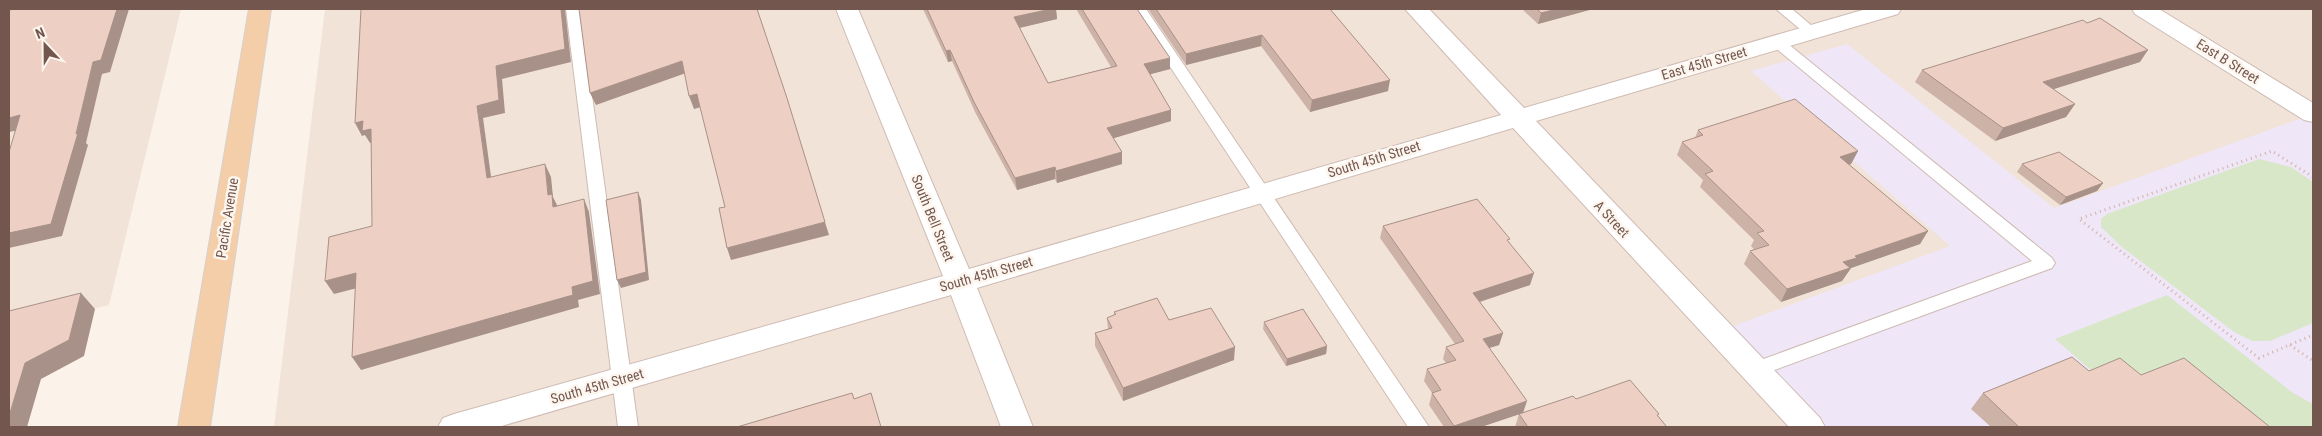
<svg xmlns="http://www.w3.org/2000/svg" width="2322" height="436" viewBox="0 0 2322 436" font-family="'Roboto Condensed',sans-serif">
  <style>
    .residential { fill: #f2e3d8 }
    .education { fill: #efe6f7 }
    .green { fill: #d9e7c9 }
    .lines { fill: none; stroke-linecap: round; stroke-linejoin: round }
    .lane-casing { stroke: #cebbb3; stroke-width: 2 }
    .street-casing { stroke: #cebbb3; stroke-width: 2 }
    .primary-casing { stroke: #d8d0ce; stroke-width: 2 }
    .path { stroke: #d3b2a6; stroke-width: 3; stroke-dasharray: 1 4; stroke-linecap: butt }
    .lane { fill: #fff; fill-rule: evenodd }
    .street { fill: #fff; fill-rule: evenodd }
    .primary { fill: #f3cea8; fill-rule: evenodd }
    .wall { fill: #cdb2a8 }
    .shaded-wall { fill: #a79188 }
    .building { fill: #eecfc3; stroke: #a79188 }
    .labels { text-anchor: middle; stroke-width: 5; stroke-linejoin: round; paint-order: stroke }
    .street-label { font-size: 14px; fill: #73574f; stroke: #fdf6ef }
  </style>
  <rect width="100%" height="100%" fill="#fbf2e9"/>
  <!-- residential -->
  <path class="residential" d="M9,9H181L109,305L9,330Z
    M325,9H2313V427H274Z"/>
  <!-- education -->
  <path class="education" d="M1847,44L2054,208L2313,114V427H1809L1717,332L1950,246L1751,71Z"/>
  <!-- green -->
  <path class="green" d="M2259,159L2291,167L2313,182V323L2270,341H2252L2234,332L2122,247L2101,227V219L2107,214Z
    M2167,295L2293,393L2313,404V427H2235L2128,391L2099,377L2055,339Z"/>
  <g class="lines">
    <defs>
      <path id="lane" d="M566,9H580L638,427H618Z
        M1132,9H1146L1429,427H1408Z
        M1776,9H1792L1819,32L1812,37L1807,35Z
        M1777,37L1782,39L2052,258L2055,263L2052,268L1761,375L1754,378L1747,375L1744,370L1747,365L2032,261L1772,45L1769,42Z"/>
      <path id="street" d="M836,9H858L969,269L1501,115L1405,9H1429L1524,108L1866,9H1901L1898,14L1536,121L1820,418L1825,427H1789L1513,128L977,288L1033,427H1001L951,295L498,427H438L443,418L454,414L943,276Z
        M2132,9H2159L2313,103V122L2304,120L2135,14Z"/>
      <path id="primary" d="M249,9H271L210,427H178Z"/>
    </defs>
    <!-- lane casing -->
    <use href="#lane" class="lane-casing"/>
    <!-- street casing -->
    <use href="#street" class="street-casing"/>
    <!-- primary casing -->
    <use href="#primary" class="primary-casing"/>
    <!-- path -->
    <path class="path" d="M2313,177L2272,151L2079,219L2259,358L2313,335
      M2290,345L2313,361"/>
    <!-- lane -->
    <use href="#lane" class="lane"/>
    <!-- street -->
    <use href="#street" class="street"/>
    <!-- primary -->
    <use href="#primary" class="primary"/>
  </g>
  <!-- wall -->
  <path class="wall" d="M923,9H1056L1057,19L1019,28L1048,83L1111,67L1076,9H1137L1170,69L1150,74L1171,121L1113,138L1122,152V164L1057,183L1055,179L1017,190L976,114L952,61L948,62Z
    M1148,9H1330L1388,91L1310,112L1261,46L1186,65Z
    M1522,9H1593L1538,24Z
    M2140,62L2053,89L2075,104L2066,117L1995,141L1915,82L1922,70Z
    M1698,130L1858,151L1851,164L1849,165L1928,231L1920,244L1851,268L1842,281L1781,302L1744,264L1750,251L1754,249L1751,246L1754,240L1700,187L1703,180L1677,155L1682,142L1695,138Z
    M2022,164L2103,183L2097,191L2060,205L2017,172Z
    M1383,226L1509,242L1530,285L1480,302L1503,333L1499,345L1489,348L1523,413L1576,399L1658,416L1667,427H1515L1519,414L1481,427H1444L1429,405L1432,393L1424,381L1427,369L1446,363L1443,359L1446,347L1455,344L1380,238Z
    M1114,312L1169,320L1234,360L1123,401L1095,346V333L1108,329L1107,318L1114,315Z
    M1264,322L1327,346L1326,354L1286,366L1263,329Z
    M2089,371L2141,375L2270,427H1991L1971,409L1983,393Z"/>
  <!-- shaded-wall -->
  <path class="shaded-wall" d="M117,9H129L110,72L102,74L86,143L88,145L62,236L9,248V233L76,134L93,62Z
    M561,9H565L571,62L502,79L505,113L483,118L493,191L487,178L477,106L496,66Z
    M1051,9H1056L1057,19L1015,29L1014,17Z
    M1557,9H1593L1538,24L1541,13Z
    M1262,35L1261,46L1186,65V54Z
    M950,50L952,61L948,62L946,51Z
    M2148,50L2140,62L2035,95L2043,82Z
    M1170,58V69L1144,76V64Z
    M682,61L686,73L596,105L590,93Z
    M1390,80L1388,91L1310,112L1312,100Z
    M697,94L701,107L694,109L689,96Z
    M2075,104L2066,117L1995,141L2003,128Z
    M1171,110V121L1108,140L1107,128Z
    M20,115L30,128L9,132V118Z
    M363,121L371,129L378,141L370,143L365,135L362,136L355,123Z
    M1858,151L1851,164L1833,170L1840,157Z
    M1122,152V164L1057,183L1056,171Z
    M545,164L551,177L553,197L558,207H553L548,195Z
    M1055,167V179L1017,190L1015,178Z
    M2103,183L2097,191L2060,205L2066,197Z
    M638,192L641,200L649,280L621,288L617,280Z
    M584,199L589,212L600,294L578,300L579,307L361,370L352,357L572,287Z
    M825,222L829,235L731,260L727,248Z
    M1928,231L1920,244L1851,268L1842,281L1781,302L1787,289L1843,262L1855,256Z
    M356,273L365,286L334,294L325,281Z
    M1534,273L1530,285L1470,305L1473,293Z
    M81,293L95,309L84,356L41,379L27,427H9V413L25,363Z
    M1503,333L1499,345L1479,351L1483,339Z
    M1327,346L1326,354L1286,366L1287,359Z
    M1235,347L1234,360L1123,401V388Z
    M1527,401L1523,413L1481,427H1453L1454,426Z"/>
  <!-- building -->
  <path class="building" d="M15,9H117L101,60L93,62L76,134L78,133L51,224L9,233V152L20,115L9,118V10Z
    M361,9H561L565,49L496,66L499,100L477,106L487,178L545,164L548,195L552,194L553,207L584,199L593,281L572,287L573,295L352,357L356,273L325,281L329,237L372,226L371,129L362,131L363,121L355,123Z
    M579,9H757L787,98L825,222L727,248L719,208L725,207L698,99L697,94L689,96L682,61L590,93Z
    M927,9H1051L1014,17L1048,83L1117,66L1082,9H1137L1170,58L1144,64L1171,110L1107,128L1122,152L1056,171L1055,167L1015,178L974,102L950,50L946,51Z
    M1156,9H1330L1390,80L1312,100L1262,35L1186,54Z
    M1537,9H1557L1541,13Z
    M2100,18L2148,50L2043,82L2075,104L2003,128L1922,70L2083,20L2087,23Z
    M1795,99L1858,151L1840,157L1928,231L1855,256L1857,258L1843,262L1850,268L1787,289L1750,251L1769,245L1757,233L1764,231L1705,174L1713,171L1682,142L1703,135L1698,130Z
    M2059,152L2103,183L2066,197L2022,164Z
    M638,192L646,272L617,280L606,200Z
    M1477,199L1510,239L1507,240L1534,273L1473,293L1503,333L1483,339L1527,401L1454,426L1432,393L1441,390L1427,369L1456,360L1446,347L1464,341L1383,226Z
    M81,293L69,340L25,363L10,413H9V311Z
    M1157,298L1169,320L1211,308L1235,347L1123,388L1095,333L1112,328L1107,318L1116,314L1114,312Z
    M1303,309L1327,346L1287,359L1264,322Z
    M2072,357L2089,371L2120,358L2141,375L2184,358L2270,427H2019L1983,393Z
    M1630,380L1659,414L1657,415L1667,427H1528L1519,414L1573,396L1576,399Z
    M852,393L854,399L871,393L881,427H737Z"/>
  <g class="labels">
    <!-- street labels -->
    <g class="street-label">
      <text transform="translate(2228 61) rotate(32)" y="5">East B Street</text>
      <text transform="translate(1704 63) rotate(-16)" y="5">East 45th Street</text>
      <text transform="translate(1374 159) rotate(-17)" y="5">South 45th Street</text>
      <text transform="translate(227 218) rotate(-81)" y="5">Pacific Avenue</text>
      <text transform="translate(933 218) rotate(68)" y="5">South Bell Street</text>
      <text transform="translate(1612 219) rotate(47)" y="5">A Street</text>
      <text transform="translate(986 274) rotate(-16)" y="5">South 45th Street</text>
      <text transform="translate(597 386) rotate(-16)" y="5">South 45th Street</text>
    </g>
  </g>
  <!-- border -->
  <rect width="2322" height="436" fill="none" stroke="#73574f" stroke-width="20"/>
  <!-- north arrow -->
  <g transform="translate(45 45) rotate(338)" stroke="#fdf6ef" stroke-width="4" paint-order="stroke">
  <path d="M0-4L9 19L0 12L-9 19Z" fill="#73574f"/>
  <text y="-8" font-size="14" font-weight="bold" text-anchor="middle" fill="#73574f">N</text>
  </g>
</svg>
